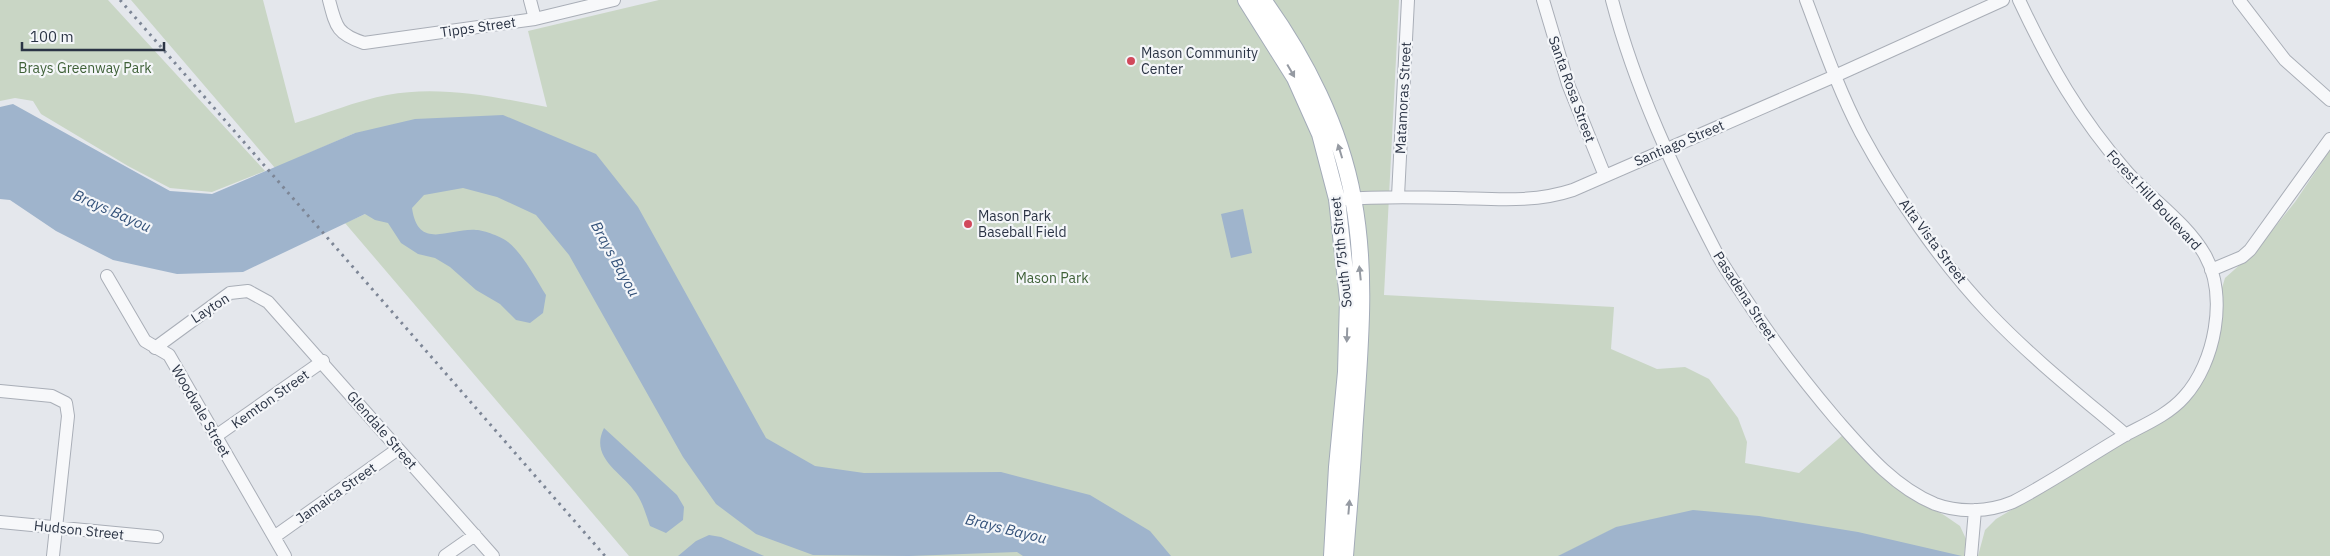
<svg xmlns="http://www.w3.org/2000/svg" width="2330" height="556" viewBox="0 0 2330 556" font-family="'IBM Plex Sans',sans-serif">
  <style>
    .green { fill: #c9d6c5 }
    .water { fill: #9fb4cc }
    .lines { fill: none; stroke-linecap: round; stroke-linejoin: round }
    .minor-casing { stroke: #a9aeb7; stroke-width: 14 }
    .major-casing { stroke: #a3abb8; stroke-width: 18 }
    .minor { stroke: #f7f8fa; stroke-width: 12 }
    .major { stroke: #fff; stroke-width: 16 }
    .rail { stroke: #7d8696; stroke-width: 3; stroke-dasharray: 2.5 5; stroke-linecap: butt }
    .oneway { fill: #959aa2 }
    .poi-dot { fill: #d1495b; stroke: #f4f6f9; stroke-width: 2 }
    .labels { text-anchor: middle; stroke-width: 4.5; stroke-linejoin: round; paint-order: stroke }
    .street-label { font-size: 14px; fill: #2b3445; stroke: #f4f6f9 }
    .poi-label { font-size: 14px; fill: #2b3445; stroke: #f4f6f9; text-anchor: start }
    .park-label { font-size: 14px; fill: #3f6138; stroke: #f4f6f9 }
    .water-label { font-size: 15px; font-style: italic; fill: #34527a; stroke: #f4f6f9 }
  </style>
  <rect width="100%" height="100%" fill="#e4e7ec"/>
  <!-- green -->
  <path class="green" d="M0,0H108L265,171L212,192L170,188L128,166L41,114L33,101L15,98L0,101Z
    M131,0H263L295,123C325,114 356,101 387,95C440,85 495,97 547,107L528,31L659,0H1399L1384,295L1614,307L1611,349L1657,369L1685,367L1709,379L1738,418L1747,442L1745,463L1799,473L1844,434L1914,500L1944,515L1960,526L1966,539L1964,556H629L345,223L399,199L355,133L275,168Z
    M2330,150V556H1978L1985,530L1996,519L2104,455L2190,395L2225,278L2252,254L2270,233L2295,202Z"/>
  <!-- water -->
  <path class="water" d="M13,104L170,191L212,194L355,133L415,119L503,115L596,154L638,207L766,438L815,466L864,473L1001,472L1090,495L1150,531L1171,556H1023L1017,552L909,556L813,555L756,534L716,504L683,457L569,255L536,215L497,197L463,188L424,195L412,208C418,251 449,228 476,230C484,230 502,237 508,242C524,255 535,278 546,295L543,313L530,323L516,320L500,304L476,290L450,267L435,258L418,254L401,243L388,223L375,220L365,214L243,272L177,274L113,260L56,231L10,200L0,199V107Z
    M1243,209L1252,253L1231,258L1221,214Z
    M604,428L677,495L684,507L683,520L666,533L650,526C646,515 643,503 636,493C622,472 589,458 604,428Z
    M1693,510L1759,516L1858,532L1962,556H1558L1616,527Z
    M709,535L721,537L764,556H678L696,541Z"/>
  <g class="lines">
    <defs>
      <path id="minor" d="M329,0C336,27 337,34 364,43L535,19L614,0
        M530,0L535,19
        M1543,0L1568,84L1605,176
        M1612,0C1635,88 1675,173 1717,254C1725,269 1736,284 1745,298C1773,341 1803,380 1836,419C1865,452 1894,487 1935,504C1959,513 1989,512 2013,502C2052,482 2089,456 2127,434C2146,424 2169,414 2184,397C2215,363 2228,296 2205,255C2186,222 2152,200 2127,172C2079,117 2050,66 2019,0
        M1806,0C1823,45 1839,91 1861,133C1894,194 1942,264 1990,314C2032,358 2080,396 2126,435
        M2239,0L2285,60L2330,100
        M1398,196L1408,0
        M1345,199C1382,196 1418,197 1455,198C1496,199 1534,203 1573,190L1835,76L2003,0
        M2211,270L2242,257L2250,250L2330,139
        M107,276L145,341L169,355L285,556
        M155,348L230,293L248,291L268,302L493,556
        M0,391L52,396L66,403L68,416L53,556
        M216,436L323,361
        M0,522L157,537
        M274,537L398,449
        M445,556L475,535
        M1971,556L1975,510"/>
      <path id="major" d="M1246,0L1295,78L1320,134L1337,199L1348,299L1346,372L1337,467L1332,556
        M1263,0C1305,58 1340,127 1353,198C1368,277 1359,356 1354,435C1352,476 1348,516 1345,556"/>
    </defs>
    <!-- minor casing -->
    <use href="#minor" class="minor-casing"/>
    <!-- major casing -->
    <use href="#major" class="major-casing"/>
    <!-- minor -->
    <use href="#minor" class="minor"/>
    <!-- major -->
    <use href="#major" class="major"/>
    <!-- rail -->
    <path class="rail" d="M120,0L605,556"/>
  </g>
  <!-- one-way arrows -->
  <defs><path id="oneway-solid" d="M-6-.8H1V-3.2L6.5 0L1 3.2V.8H-6Z" transform="scale(1.25)"/></defs>
  <g class="oneway">
    <use href="#oneway-solid" transform="translate(1291 71) rotate(60)"/>
    <use href="#oneway-solid" transform="translate(1340 151) rotate(-107)"/>
    <use href="#oneway-solid" transform="translate(1360 273) rotate(-96)"/>
    <use href="#oneway-solid" transform="translate(1347 335) rotate(92)"/>
    <use href="#oneway-solid" transform="translate(1349 507) rotate(-85)"/>
  </g>
  <!-- markers -->
  <g class="poi-dot">
    <circle cx="1131" cy="61" r="5"/>
    <circle cx="968" cy="224" r="5"/>
  </g>
  <g class="labels">
    <!-- street labels -->
    <g class="street-label">
      <text transform="translate(478 27) rotate(-8)" y="5">Tipps Street</text>
      <text transform="translate(1572 89) rotate(70)" y="5">Santa Rosa Street</text>
      <text transform="translate(1403 98) rotate(-87)" y="5">Matamoras Street</text>
      <text transform="translate(1679 143) rotate(-23)" y="5">Santiago Street</text>
      <text transform="translate(2154 200) rotate(47)" y="5">Forest Hill Boulevard</text>
      <text transform="translate(1933 241) rotate(53)" y="5">Alta Vista Street</text>
      <text transform="translate(1341 252) rotate(-96)" y="5">South 75th Street</text>
      <text transform="translate(1745 296) rotate(57)" y="5">Pasadena Street</text>
      <text transform="translate(210 308) rotate(-33)" y="5">Layton</text>
      <text transform="translate(270 399) rotate(-35)" y="5">Kemton Street</text>
      <text transform="translate(201 411) rotate(60)" y="5">Woodvale Street</text>
      <text transform="translate(382 430) rotate(49)" y="5">Glendale Street</text>
      <text transform="translate(336 493) rotate(-35)" y="5">Jamaica Street</text>
      <text transform="translate(79 530) rotate(6)" y="5">Hudson Street</text>
    </g>
    <!-- poi labels -->
    <g class="poi-label">
      <text x="1141" y="58">Mason Community<tspan x="1141" dy="16">Center</tspan></text>
      <text x="978" y="221">Mason Park<tspan x="978" dy="16">Baseball Field</tspan></text>
    </g>
    <!-- park labels -->
    <g class="park-label">
      <text x="85" y="73">Brays Greenway Park</text>
      <text x="1052" y="283">Mason Park</text>
    </g>
    <!-- water labels -->
    <g class="water-label">
      <text transform="translate(112 211) rotate(24)" y="5">Brays Bayou</text>
      <text transform="translate(615 259) rotate(61)" y="5">Brays Bayou</text>
      <text transform="translate(1006 529) rotate(14)" y="5">Brays Bayou</text>
    </g>
  </g>
  <!-- scale -->
  <path d="M22 42v8h142v-8" fill="none" stroke="#2b3445" stroke-width="2.5"/>
  <text x="30" y="42" font-size="15" fill="#2b3445" stroke="#f4f6f9" stroke-width="4" paint-order="stroke">100 m</text>
</svg>
